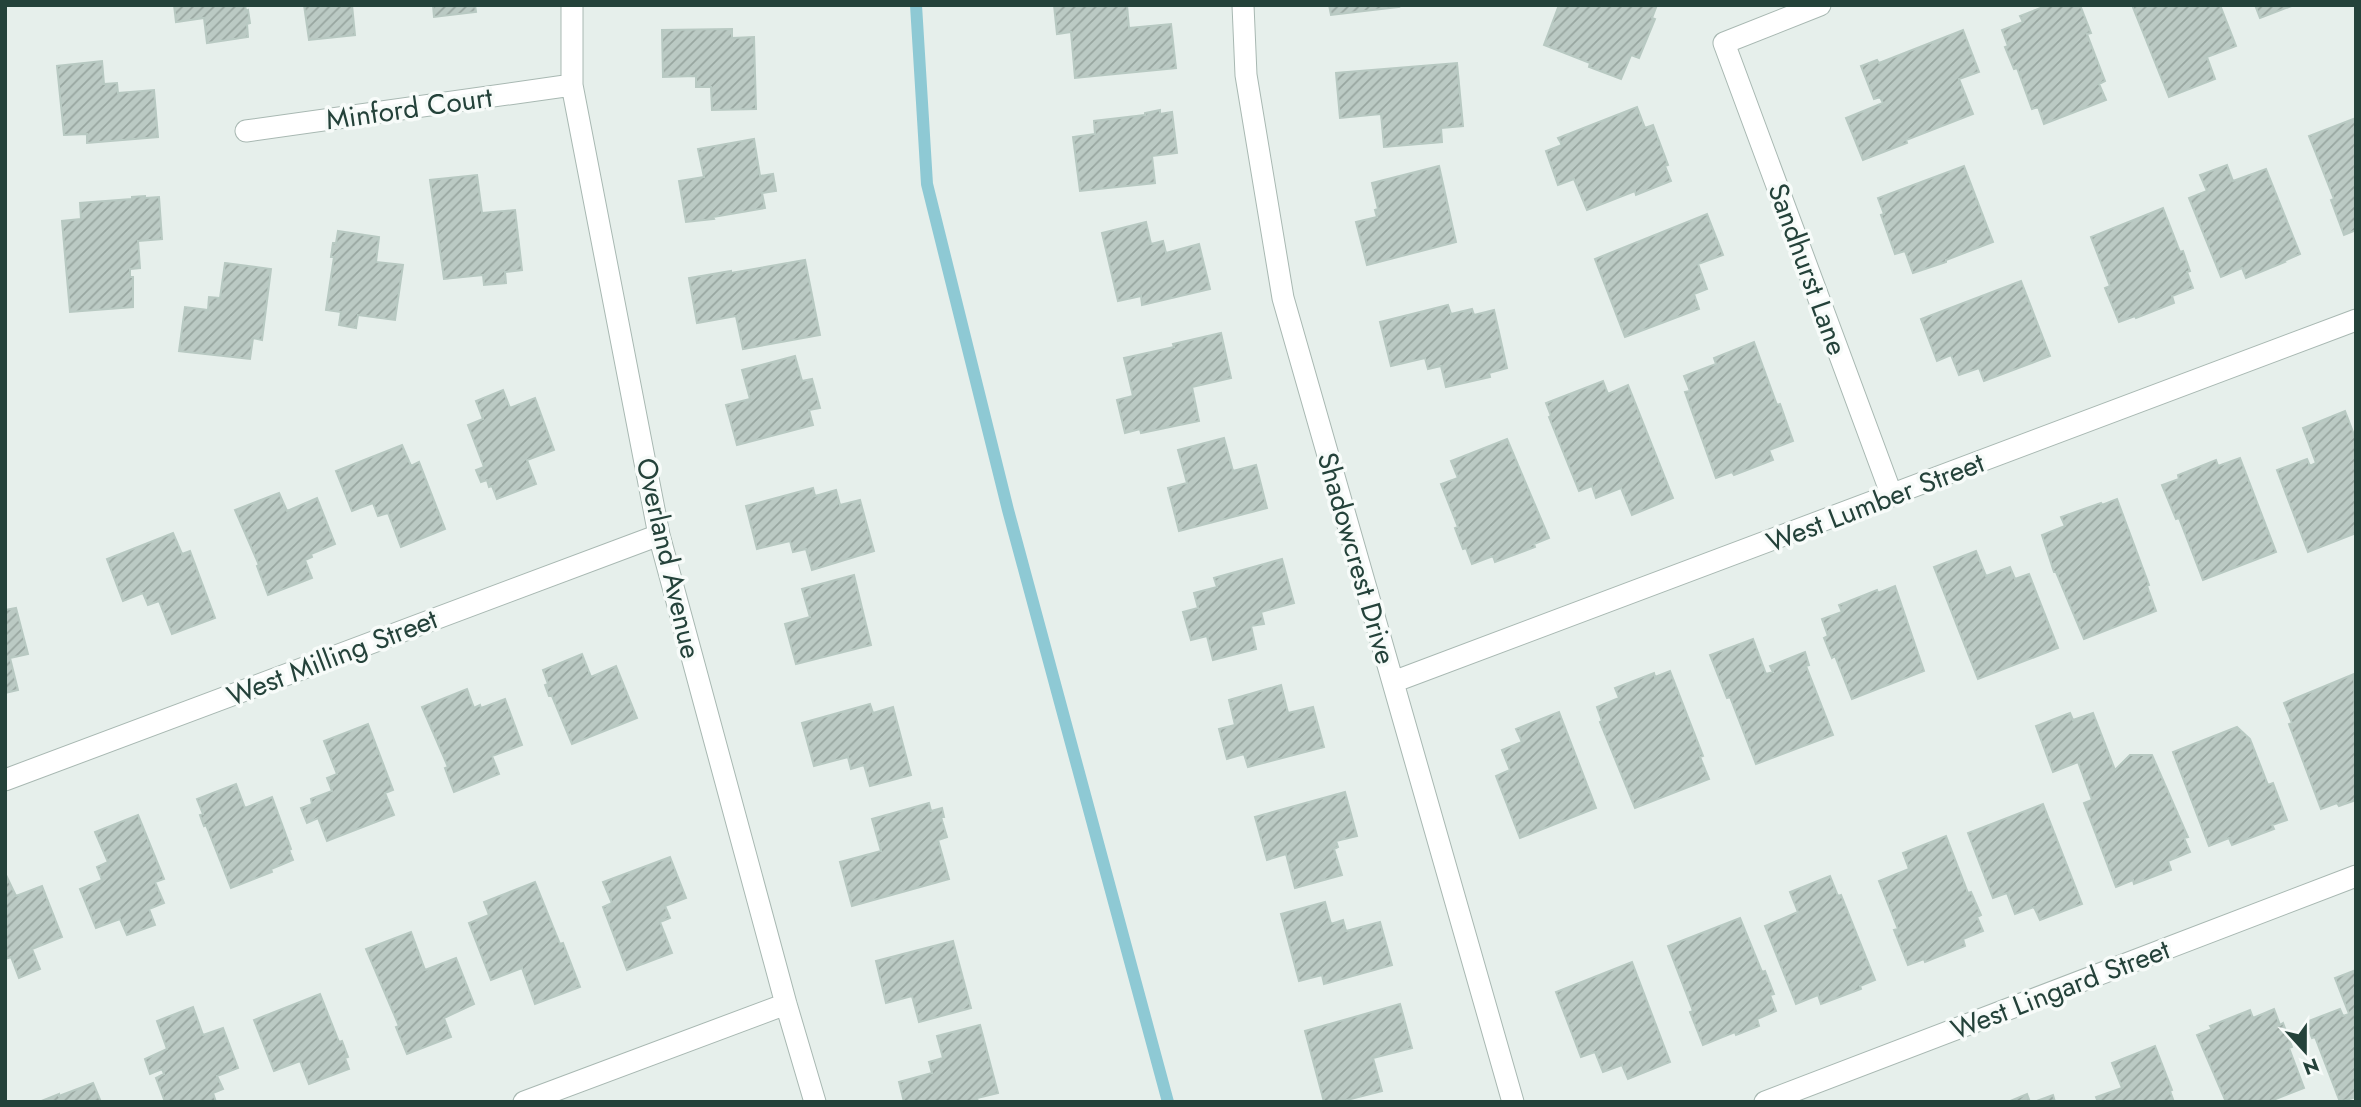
<svg xmlns="http://www.w3.org/2000/svg" width="2361" height="1107" viewBox="0 0 2361 1107" font-family="Jost,sans-serif">
  <style>
    .lines { fill: none; stroke-linecap: round; stroke-linejoin: round }
    .stream { stroke: #8ec9d4; stroke-width: 12 }
    .building { fill: url(#building-hatch); stroke: #b8c9c2; stroke-width: 2 }
    .minor-casing { stroke: #a8b8b2; stroke-width: 23 }
    .minor { stroke: #fff; stroke-width: 21 }
    .labels { text-anchor: middle; stroke-width: 7; stroke-linejoin: round; paint-order: stroke }
    .street-label { font-size: 28px; fill: #24423a; stroke: #f7fbf9 }
  </style>
  <defs>
    <pattern id="building-hatch" width="6" height="6" patternUnits="userSpaceOnUse" patternTransform="scale(1.75)"><rect width="6" height="6" fill="#bbcac4"/><path d="M-1 1l2-2M0 6l6-6M5 7l2-2" fill="none" stroke="#98a6a0"/></pattern>
  </defs>
  <rect width="100%" height="100%" fill="#e6efeb"/>
  <g class="lines">
    <!-- stream -->
    <path class="stream" d="M916,5L927,184L1008,510L1168,1102"/>
  </g>
  <!-- building -->
  <path class="building" d="M174,5H245L246,11L248,10L250,23L247,24L248,37L207,43L204,18L176,22Z
    M304,5H352L355,35L309,40Z
    M433,5H475L476,12L434,17Z
    M1054,5H1127L1129,28L1171,24L1176,68L1075,78L1071,32L1057,34Z
    M1329,5H1398L1399,7L1331,15Z
    M1559,5H1657L1652,18L1655,19L1639,58L1631,55L1621,79L1589,67L1590,63L1544,45Z
    M2048,5H2080L2091,33L2087,34L2105,81L2099,84L2106,100L2044,124L2038,107L2032,109L2017,68L2014,69L2005,47L2008,46L2002,30L2023,22L2020,16Z
    M2132,5H2220L2236,46L2207,57L2215,79L2169,97Z
    M2255,5H2294L2260,18Z
    M732,29V38L754,37L756,109L712,110L711,87H696V76L663,77L662,30Z
    M1963,30L1979,72L1959,79L1973,114L1906,140L1907,143L1863,160L1846,118L1883,103L1880,97L1874,99L1861,66L1877,60L1879,63Z
    M102,61L104,84L117,83L118,93L154,90L158,137L87,143V134L64,135L57,66Z
    M1457,63L1463,126L1441,128L1442,142L1384,147L1381,114L1340,118L1336,73Z
    M1637,107L1645,128L1653,125L1668,165L1665,166L1671,181L1636,195L1635,191L1587,210L1574,179L1558,185L1546,151L1562,145L1558,138Z
    M1160,110V114L1172,112L1177,153L1152,156L1155,183L1080,191L1073,137L1095,134L1094,121L1145,115V113Z
    M2356,118V230L2344,235L2331,200L2334,199L2309,136Z
    M754,139L760,176L773,174L776,191L762,193L765,208L713,217L714,219L686,222L679,181L704,177L698,149Z
    M2227,165L2233,181L2266,169L2300,254L2284,261L2285,262L2246,278L2242,268L2221,277L2189,198L2207,191L2200,175Z
    M1439,166L1456,242L1367,265L1356,222L1377,217L1375,210L1378,209L1372,183Z
    M1964,166L1993,242L1946,260V262L1913,273L1905,251L1895,254L1881,215L1884,214L1878,198Z
    M477,175L482,213L515,210L522,270L505,272L506,283L484,285L483,275L444,279L430,180Z
    M145,196V198L159,197L162,239L138,241L140,268L130,269V277H133V307L70,312L62,221L81,219L80,203L132,199V197Z
    M2163,208L2180,252L2183,251L2190,271L2187,272L2193,288L2172,296L2174,303L2136,318L2135,316L2119,322L2105,288L2110,286L2091,237Z
    M1707,214L1723,255L1698,264L1707,289L1694,294L1699,309L1625,337L1595,259Z
    M1146,222L1151,244L1163,241L1166,253L1199,244L1210,289L1142,305L1141,296L1118,301L1102,233Z
    M338,231L379,237L376,262L403,265L395,320L358,315L356,328L339,325L341,312L326,310L334,257H331L333,243H336Z
    M805,260L820,335L743,349L736,316L697,323L689,278L731,271V273Z
    M225,263L271,269L262,340L253,338L250,359L179,351L185,307L208,310L209,297L220,298Z
    M2021,281L2050,356L1984,381L1979,368L1959,375L1951,355L1937,361L1921,319Z
    M1448,305L1451,314L1472,309L1474,315L1494,310L1507,368L1489,373L1490,377L1446,387L1441,366L1428,369L1425,358L1391,366L1380,322Z
    M1221,333L1231,378L1192,387L1199,421L1141,433L1140,429L1125,433L1117,400L1133,396L1124,358L1174,347L1173,344Z
    M1754,342L1777,405L1780,404L1793,441L1769,450L1773,460L1734,475L1732,472L1716,478L1685,392L1690,391L1684,376L1716,364L1714,358Z
    M795,356L802,381L812,379L820,408L809,410L813,425L737,445L726,405L750,399L742,370Z
    M1603,381L1608,394L1628,385L1673,498L1632,515L1621,488L1596,498L1592,486L1579,491L1549,417L1551,416L1546,403Z
    M503,390L510,408L535,398L554,450L527,460L536,484L497,499L492,486L489,487L487,480L481,482L476,470L484,467L468,425L483,419L476,401Z
    M2345,411L2356,440V533L2308,552L2277,470L2307,459L2310,466L2316,463L2303,428Z
    M1224,438L1233,471L1256,465L1267,508L1179,531L1168,488L1187,483L1178,450Z
    M1507,439L1549,538L1534,544L1535,547L1495,562L1493,556L1472,564L1466,548L1463,549L1455,528L1458,527L1441,484L1458,478L1451,461Z
    M402,445L411,466L419,462L445,529L401,547L388,513L378,516L373,503L352,511L336,471Z
    M2240,458L2276,552L2203,580L2179,518L2176,519L2162,485L2179,479L2178,475L2216,460L2218,466Z
    M813,488L815,496L836,490L840,505L860,500L874,551L812,570L806,549L793,552L790,541L757,549L746,506Z
    M279,493L287,511L317,498L335,544L311,554L312,557L305,560L312,578L268,595L257,566L259,565L235,510Z
    M2117,499L2149,585L2147,586L2156,611L2084,639L2056,572H2054L2042,535L2065,526L2061,517L2101,503L2102,505Z
    M173,533L182,554L190,551L215,618L172,634L159,601L148,605L143,593L123,601L107,559Z
    M1976,551L1986,576L2010,567L2015,579L2029,574L2058,648L1978,679L1934,567Z
    M1282,559L1294,603L1261,612L1264,624L1251,626L1256,649L1213,660L1207,636L1191,640L1183,612L1198,608L1194,593L1217,587L1214,578Z
    M854,575L871,645L796,664L785,624L810,617L802,589Z
    M1895,586L1924,671L1852,699L1835,656L1832,658L1824,638L1828,636L1822,619L1842,612L1839,605L1877,590L1878,593Z
    M16,608L28,654L10,658L18,690L5,693V610Z
    M1753,639L1766,674L1773,672L1770,666L1805,652L1809,665L1806,666L1833,735L1756,764L1730,697L1727,698L1710,655Z
    M582,654L591,677L616,666L637,718L572,744L552,696H549L545,685L548,684L543,670Z
    M1670,671L1703,756L1700,757L1709,779L1635,808L1600,722L1602,721L1597,707L1619,698L1615,688L1654,673L1655,677Z
    M2354,674L2356,800L2339,806L2337,803L2321,809L2289,724L2292,723L2284,703Z
    M1281,685L1288,713L1313,707L1324,747L1248,767L1244,754L1227,759L1219,729L1235,725L1229,700Z
    M467,689L474,708L480,705L481,708L505,699L522,745L492,756L499,774L454,792L445,768L448,767L422,707Z
    M870,704L873,713L893,707L911,775L870,786L864,765L851,769L848,757L814,766L802,723Z
    M1559,712L1596,808L1520,838L1496,776L1510,770L1502,750L1522,742L1516,729Z
    M2070,713L2073,720L2093,713L2115,770L2130,755H2152L2188,837L2184,838L2190,852L2168,861L2171,870L2134,884L2133,880L2116,887L2084,803L2092,800L2078,762L2053,772L2036,726Z
    M368,724L393,790L385,793L394,815L327,841L318,818L307,823L301,808L312,804L311,799L332,791L327,778L337,774L324,741Z
    M2237,727L2250,739L2268,785L2273,783L2287,820L2272,825L2274,829L2232,845L2229,838L2209,846L2173,752Z
    M236,784L245,808L272,797L291,849L289,850L293,860L271,869L272,872L231,888L206,825L204,826L200,815L203,814L197,799Z
    M1345,792L1357,836L1336,841L1338,847L1334,849L1342,875L1295,888L1286,854L1267,860L1255,817Z
    M929,803L931,811L942,808L944,817H941L947,837L938,840L949,879L852,906L840,862L881,851L872,819Z
    M2043,804L2082,904L2040,920L2034,907L2015,914L2007,893L1993,898L1968,833Z
    M138,815L164,879L155,882L164,903L149,909L155,925L127,935L120,919L96,928L80,889L102,880L97,867L108,862L95,832Z
    M1946,836L1968,893L1971,892L1981,915L1977,917L1983,931L1963,939L1965,946L1925,962L1924,959L1908,965L1894,930L1898,929L1879,881L1909,869L1903,853Z
    M670,857L686,898L665,906L670,918L660,922L672,953L627,970L603,907L612,903L603,882Z
    M5,873L16,896L42,886L62,937L32,949L40,969L19,978L11,957L5,959Z
    M1830,876L1838,896L1841,895L1875,980L1860,986L1861,989L1821,1004L1818,995L1796,1004L1765,926L1798,912L1790,892Z
    M535,882L560,944L563,943L580,987L535,1004L522,968L491,980L469,923L489,915L484,902Z
    M1325,902L1331,924L1343,920L1346,931L1380,922L1392,965L1324,984L1322,975L1299,981L1281,914Z
    M1740,918L1762,972L1765,971L1774,994L1770,995L1776,1011L1757,1019L1759,1026L1736,1035L1735,1032L1703,1045L1690,1012L1693,1011L1668,946Z
    M411,932L425,970L456,958L474,1004L444,1018L451,1037L407,1054L396,1027L399,1026L366,949Z
    M953,941L971,1008L919,1022L912,996L886,1003L876,961Z
    M1632,962L1670,1062L1628,1079L1622,1065L1603,1072L1595,1052L1581,1057L1556,992Z
    M2356,970V1097L2340,1102L2315,1037L2312,1038L2306,1022L2340,1009L2343,1016L2349,1014L2335,978Z
    M320,994L339,1042L342,1041L348,1057L345,1058L349,1069L309,1084L300,1061L274,1071L254,1020Z
    M1400,1004L1412,1048L1373,1058L1382,1091L1339,1102H1324L1305,1031Z
    M193,1007L203,1035L223,1028L238,1068L217,1076L223,1089L213,1093L216,1102H165L156,1078L164,1074L162,1069L150,1074L145,1059L167,1049L157,1021Z
    M2274,1009L2280,1025L2283,1023L2292,1047L2289,1048L2304,1088L2268,1102H2226L2197,1035L2212,1029L2210,1026L2250,1010L2253,1018Z
    M980,1025L998,1093L977,1098L978,1102H904L899,1082L932,1073L929,1062L943,1058L937,1036Z
    M2155,1046L2172,1090L2170,1091L2174,1102H2098L2096,1097L2122,1088L2112,1063Z
    M93,1083L101,1102H39L59,1094V1096Z
    M2027,1094L2030,1102H2008Z
    M2053,1095L2055,1102H2034Z"/>
  <g class="lines">
    <defs>
      <path id="minor" d="M572,5V85L659,535L786,1004L815,1102
        M1243,5L1246,75L1283,298L1513,1102
        M1820,5L1724,43L1892,496
        M246,131L572,85
        M1393,682L2356,320
        M5,780L659,535
        M524,1102L786,1004
        M1765,1102L2356,876"/>
    </defs>
    <!-- minor casing -->
    <use href="#minor" class="minor-casing"/>
    <!-- minor -->
    <use href="#minor" class="minor"/>
  </g>
  <g class="labels">
    <!-- street labels -->
    <g class="street-label">
      <text transform="translate(409 108) rotate(-8)" y="10">Minford Court</text>
      <text transform="translate(1808 269) rotate(70)" y="10">Sandhurst Lane</text>
      <text transform="translate(1875 502) rotate(-21)" y="10">West Lumber Street</text>
      <text transform="translate(669 558) rotate(77)" y="10">Overland Avenue</text>
      <text transform="translate(1357 558) rotate(74)" y="10">Shadowcrest Drive</text>
      <text transform="translate(332 657) rotate(-21)" y="10">West Milling Street</text>
      <text transform="translate(2060 989) rotate(-21)" y="10">West Lingard Street</text>
    </g>
  </g>
  <!-- border -->
  <rect width="2361" height="1107" fill="none" stroke="#24423a" stroke-width="14"/>
  <!-- north arrow -->
  <g transform="translate(2305 1051) rotate(159)" stroke="#f7fbf9" stroke-width="5" paint-order="stroke">
  <path d="M0-5L12 26L0 18L-12 26Z" fill="#24423a"/>
  <text y="-10" font-size="19" font-weight="bold" text-anchor="middle" fill="#24423a">N</text>
  </g>
</svg>
